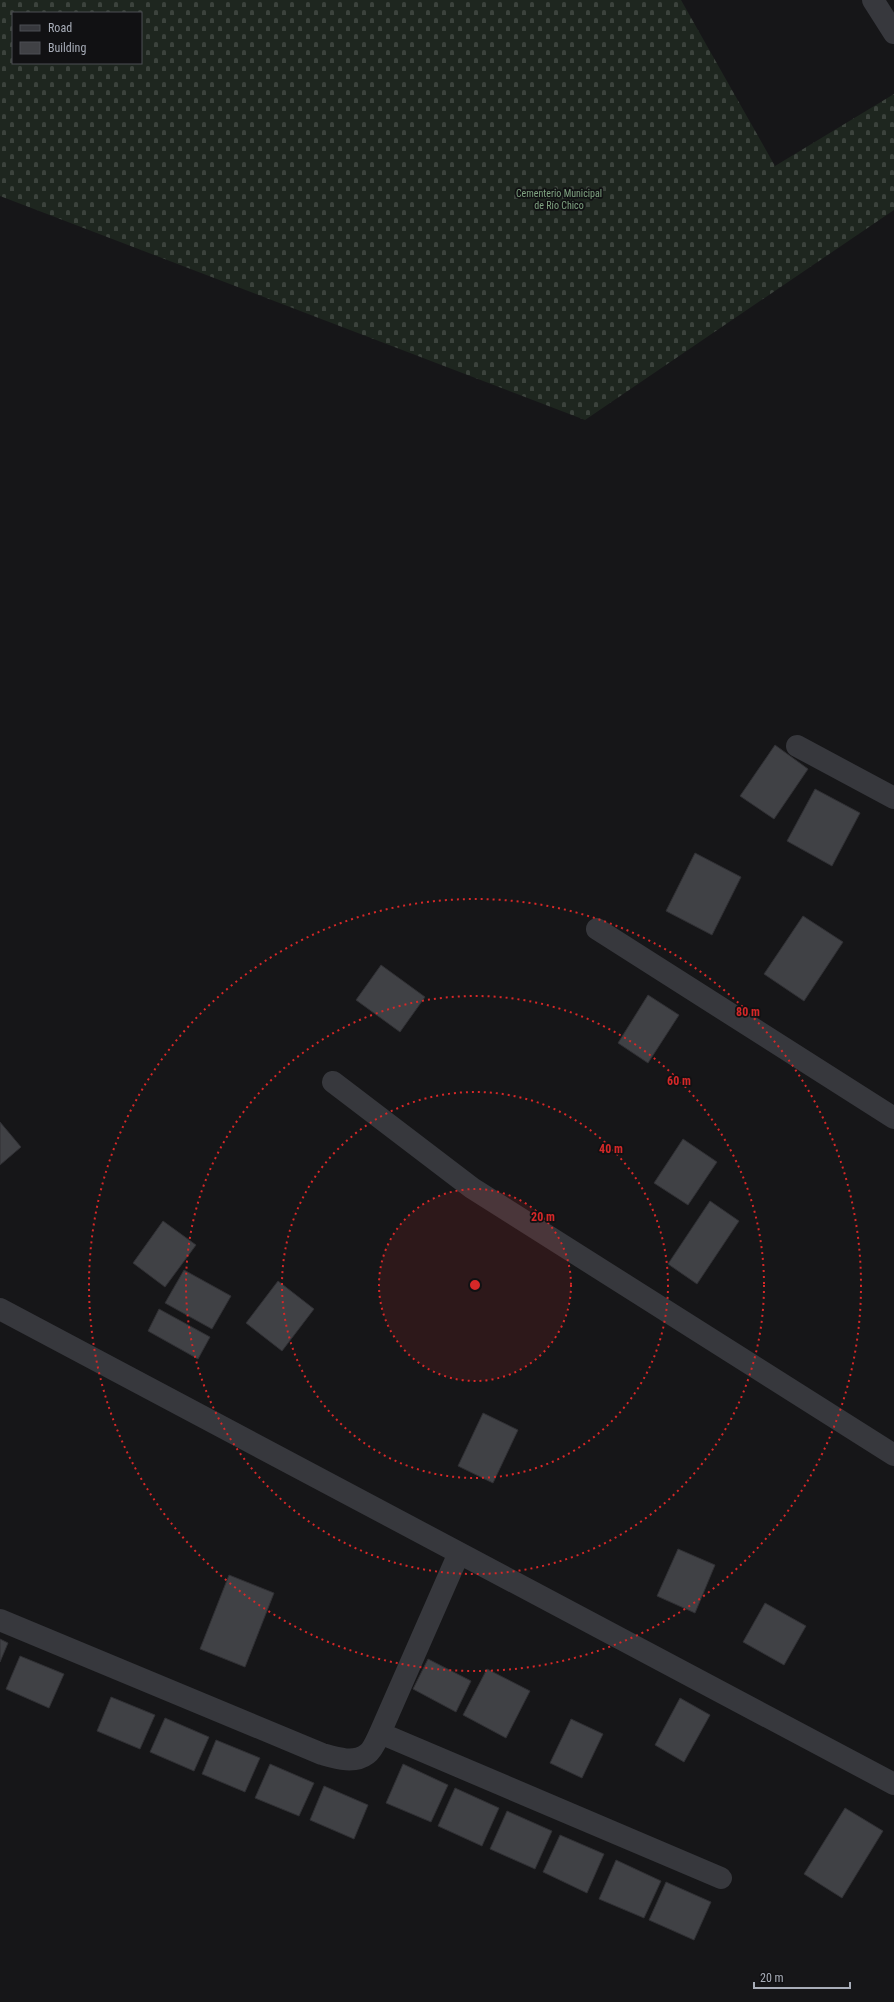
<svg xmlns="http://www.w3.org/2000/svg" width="894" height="2002" viewBox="0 0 894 2002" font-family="'Roboto Condensed',sans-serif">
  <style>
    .cemetery { fill: url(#cemetery-stones); fill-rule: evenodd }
    .building { fill: #404145; stroke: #303034 }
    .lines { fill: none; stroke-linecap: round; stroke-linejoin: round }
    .minor { stroke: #37383d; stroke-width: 22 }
    .ring { fill: none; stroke: #d62828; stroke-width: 2; stroke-dasharray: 2 4 }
    .labels { text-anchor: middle; stroke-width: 3.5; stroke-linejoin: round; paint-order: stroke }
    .park-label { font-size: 10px; fill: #7fa381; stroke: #111113 }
    .centre { fill: #d62828; stroke: #111113; stroke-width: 2 }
    .ring-label { font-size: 12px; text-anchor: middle; font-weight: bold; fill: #d62828; stroke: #111113; stroke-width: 3.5; stroke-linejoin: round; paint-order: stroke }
  </style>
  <defs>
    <pattern id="cemetery-stones" width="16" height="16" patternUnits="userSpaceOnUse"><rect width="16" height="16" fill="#1e261f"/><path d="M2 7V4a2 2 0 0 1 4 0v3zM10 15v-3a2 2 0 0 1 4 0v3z" fill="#3c433d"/></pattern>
  </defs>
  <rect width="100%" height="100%" fill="#161618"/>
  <!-- cemetery -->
  <path class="cemetery" d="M0,0H681L775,166L894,94V210L585,420L0,196ZM13,13H141V63H13Z"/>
  <!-- building -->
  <path class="building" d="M775,745L808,769L774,819L740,796Z
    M815,789L860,813L832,866L787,841Z
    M695,853L741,877L712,935L666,911Z
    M803,916L843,942L804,1001L764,974Z
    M381,965L425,997L400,1032L356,1000Z
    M648,995L679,1015L648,1063L618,1043Z
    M0,1122L21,1147L0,1165Z
    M683,1139L717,1162L688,1205L654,1183Z
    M710,1201L739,1221L697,1284L668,1264Z
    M163,1221L196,1245L165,1287L133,1263Z
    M184,1270L231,1296L212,1329L165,1303Z
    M278,1281L314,1309L282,1351L246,1323Z
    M159,1309L210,1337L198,1359L148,1331Z
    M483,1413L518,1430L493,1483L458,1466Z
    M678,1549L715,1565L695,1613L657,1596Z
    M229,1575L274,1593L245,1667L200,1649Z
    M765,1603L806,1626L784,1665L743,1642Z
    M0,1639L8,1643L0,1662Z
    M20,1656L64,1674L49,1708L6,1689Z
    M428,1659L471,1681L456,1712L413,1689Z
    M487,1669L530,1691L506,1738L463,1715Z
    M111,1697L155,1715L140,1749L97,1731Z
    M680,1698L710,1715L684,1762L655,1745Z
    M165,1718L209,1737L194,1771L150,1752Z
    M571,1719L603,1734L582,1778L550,1763Z
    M216,1740L260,1758L245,1792L202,1774Z
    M270,1764L314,1783L299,1816L255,1798Z
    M403,1764L448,1785L431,1822L386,1803Z
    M324,1786L368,1805L354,1839L310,1820Z
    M455,1788L499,1808L482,1846L438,1826Z
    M845,1808L883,1831L842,1898L804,1874Z
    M507,1811L552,1831L535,1869L490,1849Z
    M560,1835L604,1854L587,1893L543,1872Z
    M616,1860L661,1881L644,1918L599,1899Z
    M666,1882L711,1902L694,1940L649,1920Z"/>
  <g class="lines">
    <!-- minor -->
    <path class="minor" d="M873,0L894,33
      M797,746L894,798
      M597,929L894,1118
      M333,1082L472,1188L894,1455
      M0,1309L894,1784
      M0,1620L322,1754C336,1758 354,1764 367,1754C373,1750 377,1739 380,1733L459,1553
      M380,1733L721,1878"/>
  </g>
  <!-- distance rings -->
  <circle cx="475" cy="1285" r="96" fill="#d62828" fill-opacity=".12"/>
  <g class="ring">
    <circle cx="475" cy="1285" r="96"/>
    <circle cx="475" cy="1285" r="193"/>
    <circle cx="475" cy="1285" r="289"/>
    <circle cx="475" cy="1285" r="386"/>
  </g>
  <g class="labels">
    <!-- park labels -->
    <g class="park-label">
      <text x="559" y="197">Cementerio Municipal<tspan x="559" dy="12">de Río Chico</tspan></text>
    </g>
  </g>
  <circle cx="475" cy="1285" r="6" class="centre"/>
  <g class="ring-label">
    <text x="748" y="1016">80 m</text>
    <text x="679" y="1085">60 m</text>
    <text x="611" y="1153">40 m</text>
    <text x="543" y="1221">20 m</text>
  </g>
  <!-- legend -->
  <rect x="12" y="12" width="130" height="52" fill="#111113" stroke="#4d4f55"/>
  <rect x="20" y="25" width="20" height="6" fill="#37383d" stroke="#4d4f55"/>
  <text x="48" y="32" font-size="12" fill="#a8adb8">Road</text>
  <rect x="20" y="42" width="20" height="12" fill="#404145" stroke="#4d4f55"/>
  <text x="48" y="52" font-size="12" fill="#a8adb8">Building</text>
  <!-- scale -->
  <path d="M754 1982v6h96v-6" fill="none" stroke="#a8adb8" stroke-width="2"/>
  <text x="760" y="1982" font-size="12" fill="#a8adb8" stroke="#111113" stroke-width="3" paint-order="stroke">20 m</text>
</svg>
